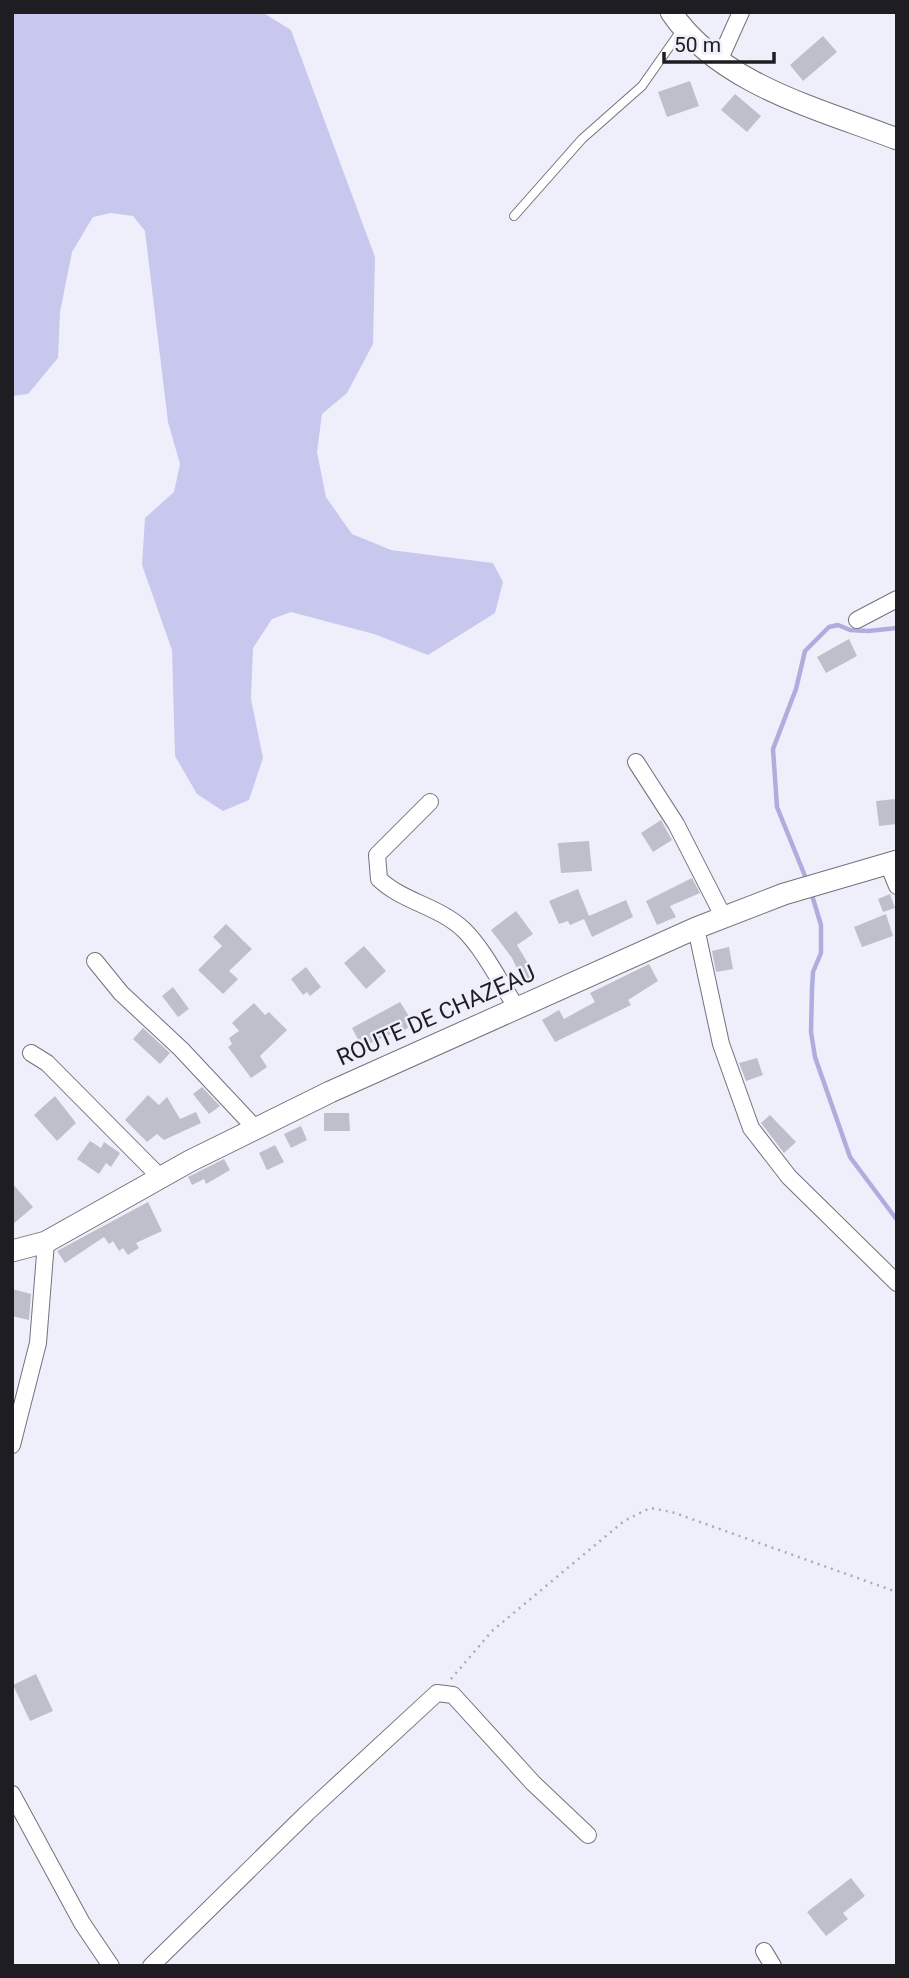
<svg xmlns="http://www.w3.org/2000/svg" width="909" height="1978" viewBox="0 0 909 1978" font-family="Roboto,sans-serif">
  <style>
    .green { fill: #c8c8ef }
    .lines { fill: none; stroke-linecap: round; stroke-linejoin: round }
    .stream { stroke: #aeadde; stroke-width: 4.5 }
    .building { fill: #bfbfcb }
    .lane-casing { stroke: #72727c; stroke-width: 10 }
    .street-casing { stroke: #72727c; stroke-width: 18 }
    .secondary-casing { stroke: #72727c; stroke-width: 23 }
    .path { stroke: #ababb4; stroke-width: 2.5; stroke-dasharray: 2 5; stroke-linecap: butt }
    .lane { stroke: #fff; stroke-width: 8 }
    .street { stroke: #fff; stroke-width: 16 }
    .secondary { stroke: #fff; stroke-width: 21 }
    .labels { text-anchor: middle; stroke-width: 5; stroke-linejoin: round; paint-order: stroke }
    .street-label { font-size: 23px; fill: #1e1e22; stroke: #efeffb }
  </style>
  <rect width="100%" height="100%" fill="#efeffb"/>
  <!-- green -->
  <path class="green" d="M12,12H262L291,30L375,257L373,344L347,393L322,414L317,452L326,497L352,534L391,550L493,563L503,582L495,613L428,655L374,634L291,612L272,619L253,648L251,699L263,758L249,800L223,811L197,794L175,756L172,650L142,565L145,518L174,492L180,464L168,422L145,231L133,216L111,213L93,217L72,252L60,312L58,358L28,394L12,396Z"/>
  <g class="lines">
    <!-- stream -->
    <path class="stream" d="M807,881L777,807L773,749L796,689L805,651L829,627L838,625L850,630L868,631L897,628
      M811,892L821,925V953L813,972L812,989L811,1032L815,1057L850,1157L897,1220"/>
  </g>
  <!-- building -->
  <path class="building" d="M823,36L837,52L803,81L790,65Z
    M690,81L699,106L667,117L658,92Z
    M735,94L761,116L747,132L721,110Z
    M849,639L857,656L826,673L817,657Z
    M896,799L897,824L879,826L876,801Z
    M661,820L672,840L653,852L641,833Z
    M589,841L592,871L561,873L558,843Z
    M692,878L700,893L670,906L676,917L657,925L646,901Z
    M578,889L589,916L626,900L633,917L592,937L584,919L570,925L568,921L559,924L549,901Z
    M890,894L895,908L883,912L878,899Z
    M516,911L533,934L517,945L536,977L529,981L526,976L522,979L512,958L491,930Z
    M886,914L893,936L862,947L854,927Z
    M226,924L252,949L229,971L238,979L223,994L198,970L222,946L213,937Z
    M364,946L386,971L366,989L344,963Z
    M729,947L733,969L716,972L712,951Z
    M649,964L658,981L628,1000L631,1005L555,1042L542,1020L559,1010L564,1019L595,1002L590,993Z
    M306,967L321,987L310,996L307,992L303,995L291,979Z
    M173,987L189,1009L178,1017L162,996Z
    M400,1002L414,1024L398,1034L396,1032L362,1047L352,1028Z
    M254,1003L265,1015L269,1012L287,1030L260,1056L267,1067L251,1078L228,1047L232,1044L229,1038L239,1031L232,1023Z
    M143,1028L170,1053L160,1064L133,1039Z
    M757,1058L763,1075L746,1081L739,1063Z
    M202,1087L220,1106L209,1114L193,1094Z
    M148,1095L159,1105L167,1097L180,1119L196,1112L201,1123L164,1140L157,1134L147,1142L125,1120Z
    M55,1096L76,1123L57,1141L34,1115Z
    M324,1113H349L350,1131H324Z
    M770,1115L796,1142L784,1153L761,1123Z
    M301,1126L307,1140L291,1148L284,1134Z
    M90,1141L101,1148L104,1142L120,1153L111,1167L106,1163L99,1174L77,1159Z
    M275,1145L284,1162L267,1170L259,1153Z
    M224,1159L230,1170L206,1184L204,1179L192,1185L188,1177Z
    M12,1183L33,1207L12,1225Z
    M148,1202L162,1231L136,1243L139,1248L128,1255L123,1248L119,1251L113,1241L109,1244L104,1237L65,1263L57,1251Z
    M12,1289L31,1294L29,1320L12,1316Z
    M36,1674L53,1711L30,1721L13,1685Z
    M851,1878L865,1896L843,1913L848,1919L826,1936L807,1912Z"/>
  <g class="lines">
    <defs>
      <path id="lane" d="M514,216L582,139L642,86L682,29"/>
      <path id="street" d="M719,61L741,12
        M857,620L897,599
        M636,762L676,824L723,916
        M430,802L377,855L379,879C403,902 439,906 464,930C485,951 500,983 517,1008
        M888,864L897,886
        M696,928L721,1044L751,1128L789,1177L897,1283
        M95,961L121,993L181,1049L256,1129
        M31,1053L47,1063L160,1177
        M12,1445L38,1343L46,1242
        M12,1794L82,1923L111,1966
        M764,1951L773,1966
        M151,1966L307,1813L437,1693L453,1695L533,1783L588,1835"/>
      <path id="secondary" d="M671,12C720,85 820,109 897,139
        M12,1251L46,1242L190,1161L330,1092L696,928L784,894L897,861"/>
    </defs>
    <!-- lane casing -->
    <use href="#lane" class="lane-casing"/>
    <!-- street casing -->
    <use href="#street" class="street-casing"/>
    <!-- secondary casing -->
    <use href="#secondary" class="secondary-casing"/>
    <!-- path -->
    <path class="path" d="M451,1679L492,1631L624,1521L650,1508L672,1512L897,1592"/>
    <!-- lane -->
    <use href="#lane" class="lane"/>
    <!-- street -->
    <use href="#street" class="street"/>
    <!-- secondary -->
    <use href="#secondary" class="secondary"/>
  </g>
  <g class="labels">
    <!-- street labels -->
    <g class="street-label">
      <text transform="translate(436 1015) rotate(-24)" y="8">ROUTE DE CHAZEAU</text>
    </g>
  </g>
  <!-- border -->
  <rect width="909" height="1978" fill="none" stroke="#1e1e22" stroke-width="28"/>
  <!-- scale -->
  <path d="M664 52v10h110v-10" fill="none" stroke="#1e1e22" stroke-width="3.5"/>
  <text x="674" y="52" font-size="21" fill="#1e1e22" stroke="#efeffb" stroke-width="5" paint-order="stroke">50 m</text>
</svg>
